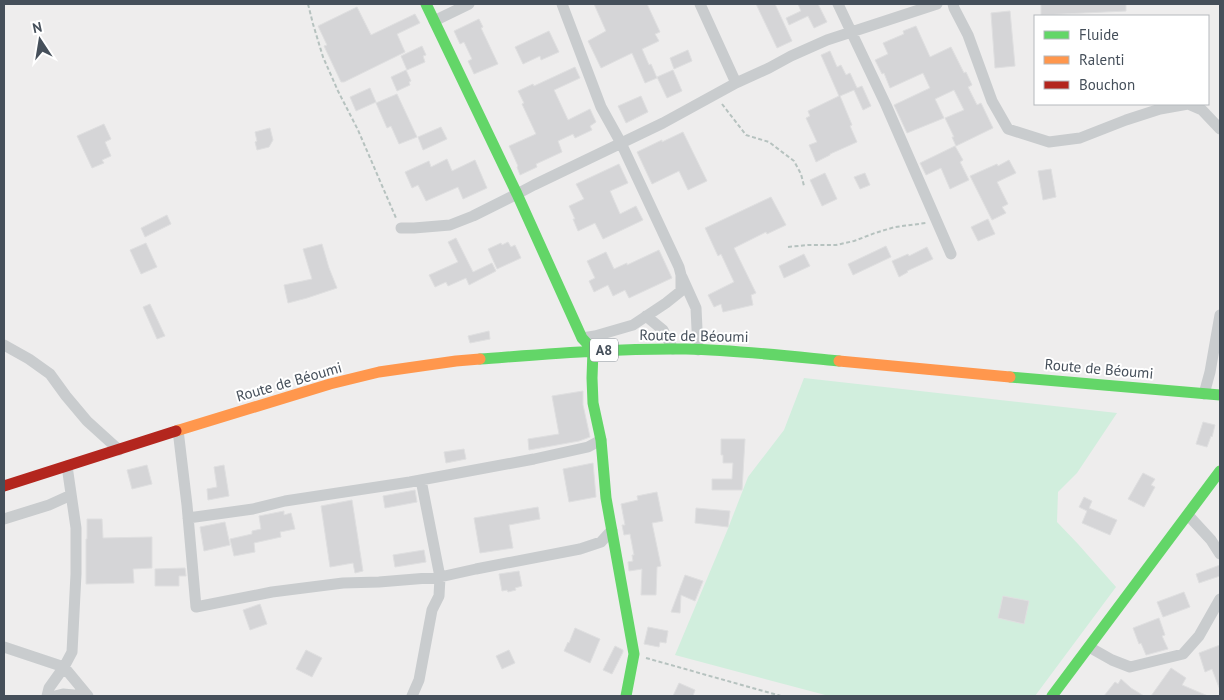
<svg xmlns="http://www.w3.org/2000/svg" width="1224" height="700" viewBox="0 0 1224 700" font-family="'PT Sans',sans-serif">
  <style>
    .green { fill: #d1eedd }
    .building { fill: #d5d5d7; stroke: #dfdfe0 }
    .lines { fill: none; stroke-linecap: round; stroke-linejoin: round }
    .path { stroke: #b6c2bf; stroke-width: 2; stroke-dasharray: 4 2.5; stroke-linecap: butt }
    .street { stroke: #c9ccce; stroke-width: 11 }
    .fast { stroke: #63d668; stroke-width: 11 }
    .slow { stroke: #ff974d; stroke-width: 11 }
    .jam { stroke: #b3261e; stroke-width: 11 }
    .labels { text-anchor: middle; stroke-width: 4; stroke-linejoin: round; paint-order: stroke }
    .shield { fill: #fff; stroke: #7d848c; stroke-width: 1 }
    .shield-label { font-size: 14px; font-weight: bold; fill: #454f5a }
    .street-label { font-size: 15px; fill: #454f5a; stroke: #fff }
  </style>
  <rect width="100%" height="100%" fill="#eeeded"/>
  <!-- green -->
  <path class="green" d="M804,378L1117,413L1077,473L1058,492L1057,522L1078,544L1116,587L1035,696H829L675,655L727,531L748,477L784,430Z"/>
  <!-- building -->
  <path class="building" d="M594,4H647L660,32L655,34L659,41L642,49L649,65L651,64L657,78L645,83L632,53L601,68L588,41L606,31Z
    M756,4H775L792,41L777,48Z
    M798,4H818L827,22L814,28L808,16L789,25L786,18L801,11Z
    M1041,4H1126V11L1041,15Z
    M357,7L371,35L415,14L420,23L397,34L405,52L344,82H341L324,46L327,45L318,26Z
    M1010,11L1015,66L995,68L991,13Z
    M479,19L483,27L481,28L498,64L474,74L468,61L472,59L464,42L460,44L454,31Z
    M916,26L930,57L951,47L964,73L966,72L972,85L968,87L977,105L981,103L993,128L956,146L952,137H954L945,118L964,110L954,90L935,99L944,118L907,133L894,105L930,88L923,73L890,88L884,73L882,74L875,60L888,54L883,43L904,34L903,31Z
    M549,31L559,52L541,60L540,56L523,64L515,47Z
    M422,46L426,55L423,56L425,62L407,70L401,56Z
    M688,50L692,61L674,69L670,58Z
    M830,51L837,67L841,65L846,75L850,73L857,88L862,86L871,106L863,110L854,90L840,96L852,125L850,126L857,142L830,154V155L816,162L809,145L817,142L806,118L810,116L808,111L839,96L821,55Z
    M575,67L580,78L554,90L568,120L590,109L596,122L590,126L592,130L575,138L573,134L558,141L562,152L536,164L537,167L520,175L517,167L518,166L509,146L536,134L522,104L524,103L518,91L533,84L534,86Z
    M406,70L411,81L409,82L410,85L397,91L391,77Z
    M673,70L682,91L667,98L657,77Z
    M370,88L376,102L356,111L350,97Z
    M397,94L417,137L399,144L391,126L387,128L376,103Z
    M641,96L648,112L626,123L618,106Z
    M104,124L111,139L105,142L111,156L102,160L104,163L92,168L77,136Z
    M441,127L447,139L423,150L418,137Z
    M270,128L273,140L269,147L257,150L255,142L257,141L255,132Z
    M683,132L707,181L688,190L679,171L652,184L637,152L662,140V142Z
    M955,146L963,160L960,162L969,180L950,189L941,168L926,175L920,163Z
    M447,159L452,171L475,160L487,188L463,199L458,187L426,201L418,185L412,188L405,172L429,161L431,167Z
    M1009,160L1016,173L997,182L1008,204L1002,207L1006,213L992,220L970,176L997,164L998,166Z
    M619,164L628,183L610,191L620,214L636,206L643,220L603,239L595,223L578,231L573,219H575L569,206L584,199L576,184Z
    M1051,169L1056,197L1043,200L1038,171Z
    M825,173L837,199L822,206L810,180Z
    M865,173L870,185L860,189L854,177Z
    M771,197L786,225L767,234L766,232L734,248L756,293L751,295L753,305L723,312L721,304L714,307L708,295L734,282L721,254L718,256L705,228Z
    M167,215L171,224L145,237L141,228Z
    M988,219L995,234L978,241L971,227Z
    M456,238L473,272L492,263L496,271L469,285L466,278L448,286L446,282L435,287L429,275L458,262L448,242Z
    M508,242L511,247L515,245L521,258L497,269L488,249L501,243L502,245Z
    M146,243L157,267L141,274L130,250Z
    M322,244L329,268L337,288L307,298L288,303L284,285L312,279L303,249Z
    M886,246L891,257L853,275L848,264Z
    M927,247L933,259L907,271L908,272L899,277L892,261L908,254L909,256Z
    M659,250L672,278L629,298L625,290L613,296L608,285L594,292L589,281L595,278L587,261L606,252L614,269L627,263V265Z
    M804,254L810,266L784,278L779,266Z
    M150,304L165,336L157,339L143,307Z
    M489,331L490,339L470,343L468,336Z
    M583,391V405L590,437L579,441L529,450L528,439L559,434L552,396Z
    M1203,422L1215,425L1212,437L1211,436L1207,447L1196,444Z
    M721,439H745L742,490H712V479H732L733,463H723V455H721Z
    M464,449L466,459L446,463L444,452Z
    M593,463L596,497L569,502L563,469Z
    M147,465L152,484L132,489L127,470Z
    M224,465L229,496L208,500L207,489L217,487L214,467Z
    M1143,473L1155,479L1151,485L1155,487L1144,507L1128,499Z
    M415,490L417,502L385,508L383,496Z
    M657,492L663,521L652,523L661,566L657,567L656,595H641L642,569L629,571L628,562L633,561L632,555H634L630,534L624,535L622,525H625L621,504L638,500L637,496Z
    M1084,497L1092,501L1089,508L1117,520L1110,535L1082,523L1087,511L1079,507Z
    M352,500L363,571L355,573L353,563L330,567L321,506Z
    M538,507L540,519L509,525L513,548L480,553L474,518Z
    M696,508L730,511L728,527L695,523Z
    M284,511V515L291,513L295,529L280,532L281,537L254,543L255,552L234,556L230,539L252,534V531L261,529L259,516Z
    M87,519H102L103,538L152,537V568L133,569L134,583L86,584V539H87Z
    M225,522L230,545L204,551L200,527Z
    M424,550L426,562L395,567L393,555Z
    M1220,565V576L1199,583L1196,574Z
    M185,568L186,576H179V586H155V569Z
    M519,571L522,586L515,588L516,590L508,592L507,590L502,591L499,574Z
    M685,575L703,581L695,601L681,595L680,613L671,612Z
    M1184,592L1190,607L1163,617L1157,602Z
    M1003,596L1029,601L1024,624L998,618Z
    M260,604L267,624L250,630L243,610Z
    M1159,618L1165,635L1162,636L1168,649L1146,655L1141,643L1139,644L1133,628Z
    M648,627L668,631L666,643L660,642L659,647L644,644Z
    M575,628L600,639L590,663L564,651L568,642L569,643Z
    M1220,645V690L1212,669L1205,672L1199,653Z
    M615,646L623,650V652L612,674L603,670Z
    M306,650L322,658L312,677L296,669Z
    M509,650L515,663L502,669L496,656Z
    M1171,668L1186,678L1182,685L1208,696H1151Z
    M1121,679L1131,688L1144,696H1104L1115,682L1118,684Z
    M679,683L695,690L693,696H673Z"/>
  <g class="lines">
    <!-- path -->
    <path class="path" d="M308,4L313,24L323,57L338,91L358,130L396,218
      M722,104L746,135L769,142L794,161L801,174L804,186
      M788,247L808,245H836L854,241L875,233L895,227L926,223
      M646,658L781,696"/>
    <!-- street -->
    <path class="street" d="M562,4L601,107L621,143L679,267L681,275V291L666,303L633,325L595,336L582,338
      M700,4L736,83
      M838,4L886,105L951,254
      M953,4L954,8L968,35L992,101L1008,129L1049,142L1080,138L1126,120L1160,109L1188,104L1202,110L1220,129
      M434,21L469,4
      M401,228H414L450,225L473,216L517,194L534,185L663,123L736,83L769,68L791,56L827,40L937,4
      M682,277L696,308L698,350
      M646,316L663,330L673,349
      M4,345L29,359L50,374L66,396L87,421L119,450
      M1204,394L1210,372L1220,315
      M178,430L187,505L196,607L272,592L343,583L379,582L440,577L476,569L580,549L601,542L612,530
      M1188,515L1211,540L1220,554
      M188,518L253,509L285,501L410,482L534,459L588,447L601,440
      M4,519L49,505L71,495
      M4,647L64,667L88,696
      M1089,647L1112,660L1130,667L1183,654L1199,636L1220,599
      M47,696L49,688L64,667L72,652L76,574V528L67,466
      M55,696L63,694L85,696
      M412,696L419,680L432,610L439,596L440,577L421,480"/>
    <!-- fast -->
    <path class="fast" d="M426,4L517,194L582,338L593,350L592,378L593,403L601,440L606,498L634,654L626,696
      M480,359C549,354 617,348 686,349C737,350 788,356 839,361
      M1010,377L1220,395
      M1052,696L1220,471"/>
    <!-- slow -->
    <path class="slow" d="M839,361L1010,377
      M176,431L330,384L379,372L456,361L480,359"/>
    <!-- jam -->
    <path class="jam" d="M4,486L176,431"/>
  </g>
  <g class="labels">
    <!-- shield labels -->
    <rect class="shield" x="590" y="338.5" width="28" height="23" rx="4"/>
    <g class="shield-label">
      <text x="604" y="355">A8</text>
    </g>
    <!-- street labels -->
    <g class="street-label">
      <text transform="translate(694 336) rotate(1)" y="5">Route de Béoumi</text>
      <text transform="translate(1099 369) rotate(5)" y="5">Route de Béoumi</text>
      <text transform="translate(289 382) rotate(-16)" y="5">Route de Béoumi</text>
    </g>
  </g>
  <!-- border -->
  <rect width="1224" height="700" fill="none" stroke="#454f5a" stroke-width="10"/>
  <!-- legend -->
  <rect x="1034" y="15" width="175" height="90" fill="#ffffff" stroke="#b5b9bd"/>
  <rect x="1044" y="31" width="25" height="8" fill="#63d668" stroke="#b5b9bd"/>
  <text x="1079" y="40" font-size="15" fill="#454f5a">Fluide</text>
  <rect x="1044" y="56" width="25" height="8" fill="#ff974d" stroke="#b5b9bd"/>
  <text x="1079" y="65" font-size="15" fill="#454f5a">Ralenti</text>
  <rect x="1044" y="81" width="25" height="8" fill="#b3261e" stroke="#b5b9bd"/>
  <text x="1079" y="90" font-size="15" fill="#454f5a">Bouchon</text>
  <!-- north arrow -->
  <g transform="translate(40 40) rotate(348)" stroke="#ffffff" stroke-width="4" paint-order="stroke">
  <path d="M0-4L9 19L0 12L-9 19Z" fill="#454f5a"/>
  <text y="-8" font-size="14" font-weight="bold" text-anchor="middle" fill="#454f5a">N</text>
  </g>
</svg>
